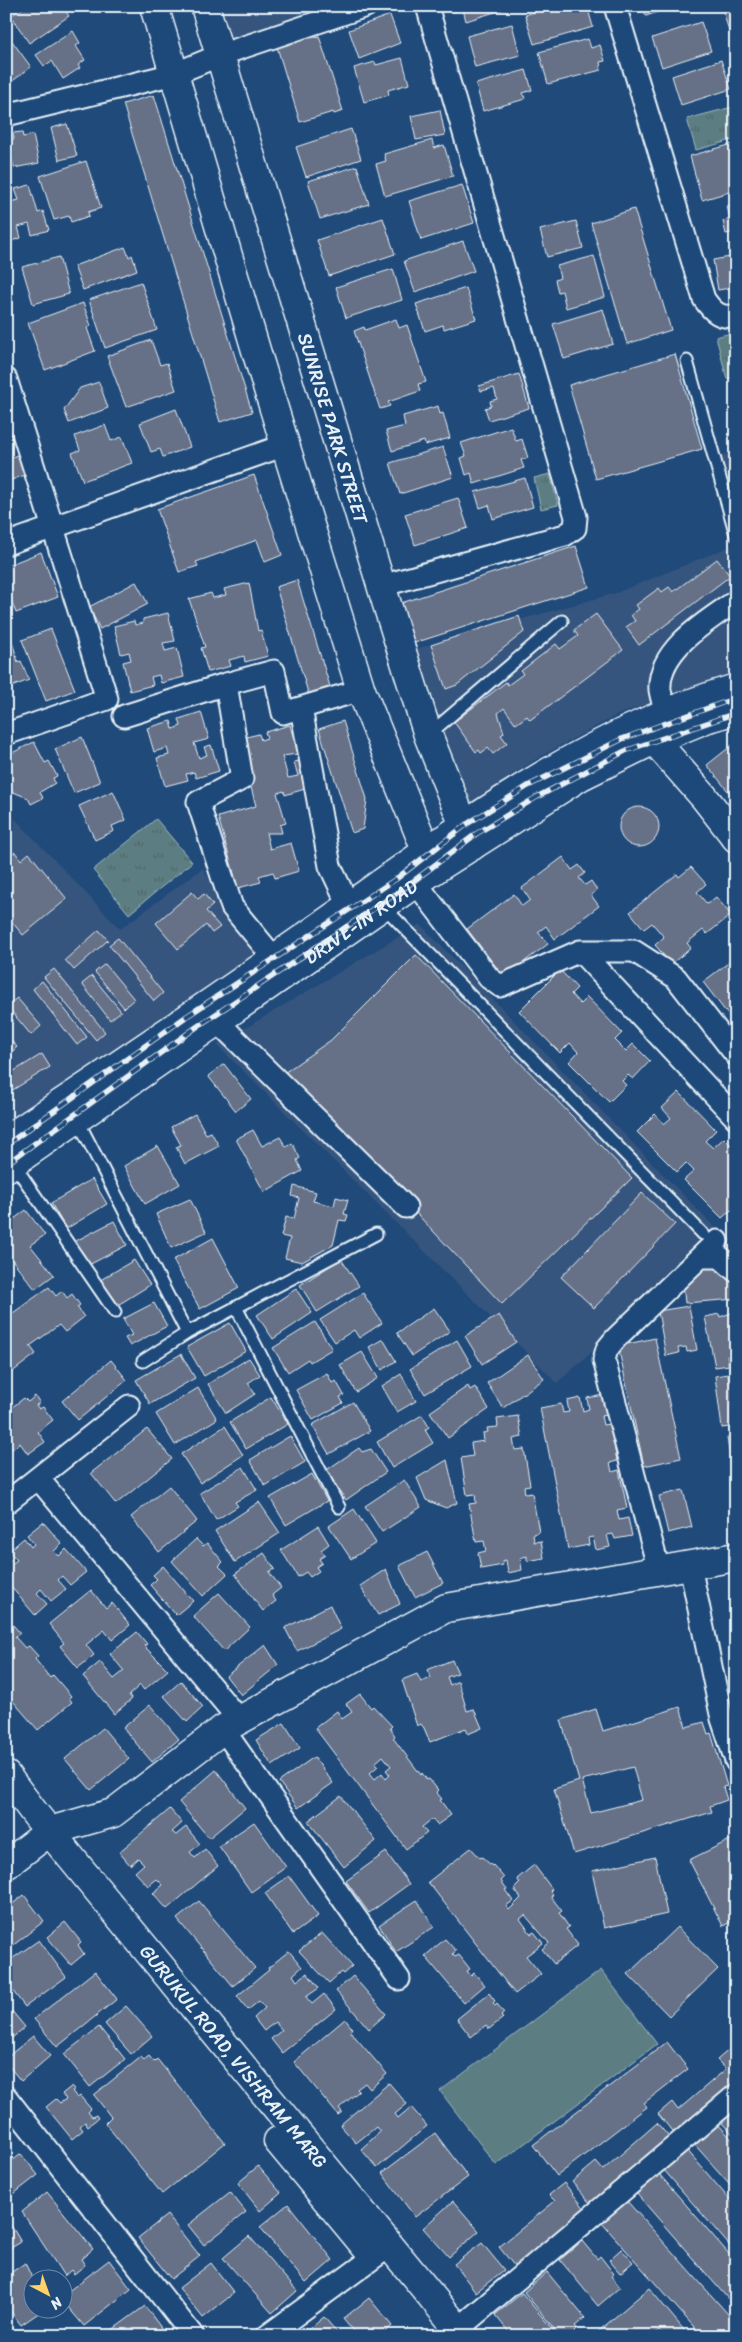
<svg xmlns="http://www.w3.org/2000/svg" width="742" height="2342" viewBox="0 0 742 2342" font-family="Sriracha,sans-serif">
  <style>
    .built { fill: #34557e }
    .grass { fill: url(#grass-tufts); stroke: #a2b8be }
    .green { fill: #5b7e83; stroke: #a2b8be }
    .building { fill: #666f86; stroke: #e8f1f8; fill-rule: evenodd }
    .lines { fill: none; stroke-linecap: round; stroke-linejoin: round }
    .lane-casing { stroke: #e8f1f8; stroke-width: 15 }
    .street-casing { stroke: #e8f1f8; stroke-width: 25 }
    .secondary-casing { stroke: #e8f1f8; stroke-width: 31 }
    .lane { stroke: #1f4a7a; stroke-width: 11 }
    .street { stroke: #1f4a7a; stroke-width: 21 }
    .secondary { stroke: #1f4a7a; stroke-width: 28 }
    .rail-casing { stroke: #e8f1f8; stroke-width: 5.5 }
    .rail { stroke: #1f4a7a; stroke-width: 4; stroke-dasharray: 11; stroke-linecap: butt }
    .labels { text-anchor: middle; stroke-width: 4.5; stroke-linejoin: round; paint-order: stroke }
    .street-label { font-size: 19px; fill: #e8f1f8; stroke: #1f4a7a }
  </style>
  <defs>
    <pattern id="grass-tufts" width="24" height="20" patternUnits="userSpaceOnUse" patternTransform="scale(1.25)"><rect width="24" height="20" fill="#5b7e83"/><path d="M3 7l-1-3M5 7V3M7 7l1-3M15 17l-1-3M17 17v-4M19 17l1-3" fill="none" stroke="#526669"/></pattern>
  </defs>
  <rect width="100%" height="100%" fill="#1f4a7a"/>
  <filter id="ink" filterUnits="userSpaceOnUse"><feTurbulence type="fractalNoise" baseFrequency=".02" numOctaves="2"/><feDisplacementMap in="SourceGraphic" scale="10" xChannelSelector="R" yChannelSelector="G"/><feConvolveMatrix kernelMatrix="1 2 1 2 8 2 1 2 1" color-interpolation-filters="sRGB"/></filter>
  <g filter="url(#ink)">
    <!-- built -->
    <path class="built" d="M216,6H339L226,43Z
      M736,450V534L717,457Z
      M736,544V674L695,686L617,715L541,756L480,796L469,809L412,650L616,593Z
      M6,809L120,929L203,868L223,909L259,956L6,1129Z
      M420,924L723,1236L557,1383L217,1045Z"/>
    <!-- grass -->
    <path class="grass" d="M732,107L736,120V139L696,150L687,119Z
      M735,332L736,377L727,379L716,337Z
      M6,401L22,438L6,445Z
      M550,474L558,505L541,509L534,478Z
      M156,819L192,862L129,914L93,870Z"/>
    <!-- green -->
    <path class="green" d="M601,1970L657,2044L496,2165L440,2091Z"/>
    <!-- building -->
    <path class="building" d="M26,6H62L69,16L29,43L11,16Z
      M452,6H511V7L466,21L463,9L454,12Z
      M552,6H587L593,27L534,44L525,15Z
      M643,6H676L646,16Z
      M729,6H736V43L733,44L722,8Z
      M390,15L400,43L359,59L349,30Z
      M701,22L711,51L662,67L652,38Z
      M512,24L520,55L475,67L467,36Z
      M73,31L80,43L76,46L85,60L78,65L80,68L63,79L52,61L44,66L36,55Z
      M311,36V38L319,36L343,111L334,114L333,112L300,122L277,47Z
      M588,39L591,48L600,45L605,61L600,62L601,70L548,84L539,52Z
      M12,41L31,67L6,86V45Z
      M402,58L409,84L388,90L389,95L364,102L354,68L375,62L376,65Z
      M721,60L731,89L681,105L672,76Z
      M526,70L532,90L523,93L525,99L483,111L476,84Z
      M154,95L252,412L220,422L123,104Z
      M440,110L445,135L416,140L411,116Z
      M67,124L77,156L59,160L51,128Z
      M351,129L361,159L306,177L296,147Z
      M22,132L23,137L33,135L39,163L14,168L8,140L14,139L13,133Z
      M432,140L434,148L444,145L453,176L385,196L376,164L386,161L384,154Z
      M736,143V190L702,200L690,156Z
      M86,161L101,208L88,212L89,216L71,222L69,216L54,220L40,176Z
      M357,166L369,204L320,219L308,181Z
      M30,185L38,213L43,211L49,230L32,235L29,224L18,227L21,238L8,242L6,192L10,202L19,200L15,189Z
      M462,185L474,223L421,240L409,201Z
      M736,204V232L726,234L723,221L730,219L727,206Z
      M634,209L671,330L627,344L591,223Z
      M383,218L395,254L329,276L317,240Z
      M576,221L583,248L547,257L540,230Z
      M463,241L474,271L415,292L404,261Z
      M125,247L129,257L132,255L137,270L83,290L74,266Z
      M594,256L605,297L566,308L562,291L558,292L555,280L560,278L557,266Z
      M736,256V287L718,290L713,260Z
      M59,257L69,294L33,304L22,267Z
      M393,269L402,300L346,318L336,287Z
      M141,282L157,330L105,348L89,300Z
      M466,288L476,319L444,329L443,325L425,331L416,304Z
      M83,303L91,326L87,328L95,351L45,370L28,323Z
      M603,309L613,344L564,359L553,324Z
      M396,319L399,328L407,325L426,382L418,384L420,391L388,402L390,406L380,409L354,331L364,327L365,330Z
      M151,340L160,365L167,363L176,390L126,407L107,356Z
      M675,354L702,449L596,479L569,385Z
      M519,374L529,408L489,420L485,408L491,406L490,401L497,399L494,388L481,391L479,386Z
      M99,382L108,408L69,423L64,410L80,388Z
      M438,406L440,414L443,413L450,438L425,445L424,441L392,451L386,431L405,426L403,416Z
      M176,409L190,447L163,457L160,449L151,452L140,423Z
      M105,425L111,441L122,437L132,463L83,481L72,453L80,450L75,436Z
      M511,427L516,441L522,439L528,458L521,460L524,468L474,484L471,473L466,475L461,458L466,456L461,443Z
      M443,447L453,477L400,494L390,463Z
      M23,453L30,473L6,482V459Z
      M254,475L282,555L265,562L257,540L196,562L198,566L179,572L157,509Z
      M525,478L533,507L493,519L489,505L480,508L475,492Z
      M6,487L10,498L6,499Z
      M458,498L468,528L415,545L405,514Z
      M576,546L589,587L408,645L395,605Z
      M41,552L58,597L16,613L6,587V566Z
      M717,559L730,576L639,645L626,627L635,621L631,615L639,609L636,605L659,588L662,592L669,587L673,592Z
      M297,580L332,693L310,699L276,587Z
      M136,582L148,604L100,629L89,607Z
      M249,583L258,631L261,630L268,656L245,662L244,656L229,660L231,666L208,672L201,648L205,647L189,599L211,593L213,598L226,595L224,589Z
      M168,613L175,641L163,643L165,651L177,648L184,677L161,683L159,675L151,677L153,685L130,691L123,662L131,660L129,652L121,654L114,626L134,621L135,625L143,623V619Z
      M596,614L623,650L530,720L527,716L516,724L504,708L498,713L504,733L501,735L507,743L493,754L488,748L481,753L479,750L476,752L454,722L506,682L508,685L523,674L521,671L556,644L560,649L578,636L574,630Z
      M519,616L524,632L457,685L446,689L431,645Z
      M51,629L75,690L46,701L22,640Z
      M9,631L18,662L21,661L29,680L6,689V632Z
      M201,712L209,739L194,743L199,758L207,755L204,747L211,745L219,771L196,778L194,772L186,774L188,780L165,786L157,758L169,755L167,748L154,752L147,728L171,721L173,729L181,726L179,719Z
      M343,721L367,799L363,829L352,833L319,729Z
      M290,725L298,754L282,756L288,778L298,776L294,762L300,761L308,788L285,795L284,791L277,793L286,823L280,825L282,833H266L270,849L291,843L299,871L275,878L273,872L259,876L261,882L238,888L218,817L256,806L238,739L259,734L261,740L267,738L265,732Z
      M82,737L100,782L74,793L55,749Z
      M34,742L45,763L49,761L57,776L53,778L55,783L40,792L43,798L31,804L28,798L11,791L6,782V756Z
      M736,742V801L707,765Z
      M113,791L126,820L112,826L114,831L95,840L79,806Z
      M619 827a20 20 0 1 1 40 0a20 20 0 1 1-40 0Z
      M15,852L21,860L29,853L67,899L23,935L6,915V858Z
      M563,857L572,870L579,865L585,873L579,878L585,885L591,881L597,890L591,895L599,906L555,939L546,926L538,932L548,944L504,977L467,929L514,894L522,906L530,900L522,888Z
      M691,867L706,884L697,892L707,904L716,897L731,915L707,934L703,930L687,943L691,948L671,964L655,945L664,937L652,923L644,929L630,912L677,874L679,877Z
      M192,892L198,899L204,894L213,905L206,911L220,927L212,933L206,925L178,949L156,923Z
      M99,930L108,940L74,970L65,960Z
      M118,938L163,993L154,1001L109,945Z
      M416,955L632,1178L502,1304L284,1073L331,1040Z
      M736,957V1017L732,1020L703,982Z
      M105,964L134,999L124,1008L95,972Z
      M54,969L105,1032L96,1040L44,977Z
      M560,970L577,988L571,994L580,1004L587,997L622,1033L615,1040L626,1051L633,1044L650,1061L633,1079L628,1075L622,1081L626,1085L609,1102L569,1062L578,1052L570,1043L560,1053L519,1011Z
      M92,976L121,1011L110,1020L82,984Z
      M42,981L87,1037L77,1045L33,989Z
      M17,998L41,1026L31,1035L7,1006Z
      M6,1035L17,1047L7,1056L6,1055Z
      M42,1054L50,1067L6,1094V1076Z
      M224,1064L251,1099L236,1111L208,1076Z
      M679,1092L716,1130L705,1141L713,1148L724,1138L736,1150V1214L731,1210L722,1218L684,1180L694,1171L686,1163L677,1172L637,1132L655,1114L664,1124L671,1118L662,1108Z
      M195,1114L206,1134L211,1132L219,1146L185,1164L176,1147L181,1145L171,1127Z
      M253,1130L262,1146L280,1137L286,1147L292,1143L300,1158L297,1160L302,1171L264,1192L236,1139Z
      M158,1146L180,1184L145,1204L124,1166Z
      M92,1179L107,1204L66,1229L51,1203Z
      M294,1186L316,1192L313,1201L334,1206L336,1197L348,1200L344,1214L348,1215L346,1221L339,1220L333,1245L302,1262L285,1258L290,1238L281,1236L286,1217L294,1219L299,1198L292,1196Z
      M642,1193L675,1224L594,1308L561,1277Z
      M190,1199L206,1232L171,1248L156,1214Z
      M26,1210L45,1235L30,1245L54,1275L35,1289L6,1252V1225Z
      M114,1221L127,1245L85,1267L72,1243Z
      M213,1238L239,1288L200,1309L173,1260Z
      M341,1259L359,1286L317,1312L300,1285Z
      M134,1260L150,1285L113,1308L97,1282Z
      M721,1261L734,1275L736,1299L685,1303L683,1283L698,1263Z
      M49,1287L56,1296L62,1291L67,1298L72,1294L80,1305L77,1307L84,1317L65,1332L59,1325L30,1346L36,1354L11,1373L6,1366V1318Z
      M296,1289L312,1313L273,1339L257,1315Z
      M363,1293L382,1323L359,1338L354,1330L335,1342L320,1320Z
      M154,1303L167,1326L130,1346L125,1338L132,1335L123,1319Z
      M689,1306L697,1350L687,1352L686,1347L678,1348L679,1353L666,1356L658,1311Z
      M434,1308L450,1331L412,1356L397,1333Z
      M736,1311V1354L727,1356L729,1365L715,1367L705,1317L719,1314L720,1317Z
      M499,1315L516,1342L482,1364L465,1336Z
      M315,1322L332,1349L310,1362L308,1359L288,1372L273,1348Z
      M230,1323L246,1351L204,1376L187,1347Z
      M655,1338L681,1458L644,1466L618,1346Z
      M383,1339L396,1361L382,1370L369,1347Z
      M457,1340L472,1366L425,1394L410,1369Z
      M362,1352L378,1378L356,1392L340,1365Z
      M181,1354L195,1378L150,1404L136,1380Z
      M528,1355L544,1379L503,1408L487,1383Z
      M249,1358L260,1375L248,1383L255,1394L226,1413L208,1384Z
      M111,1360L127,1380L78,1420L62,1401Z
      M327,1373L332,1383L336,1381L344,1395L340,1397L343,1403L313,1420L296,1390Z
      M401,1374L416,1401L397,1412L382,1386Z
      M728,1374L729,1382L736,1381V1426L722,1428L715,1376Z
      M468,1386L470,1390L475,1387L489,1409L448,1438L430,1412Z
      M198,1388L217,1419L175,1445L156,1414Z
      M604,1395L608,1415L601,1416L603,1425L610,1424L617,1461L610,1463L612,1472L619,1470L627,1508L617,1510L619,1520L628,1518L632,1536L615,1539L613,1534L607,1535L610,1547L596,1550L593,1537L588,1538L589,1545L568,1549L540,1408L561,1404L563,1413L569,1412L567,1401L580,1398L583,1411L589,1409L587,1398Z
      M35,1396L40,1403L36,1405L39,1409L43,1407L53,1420L38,1432L45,1442L28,1454L20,1443L7,1453L6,1412L24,1398L28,1402Z
      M271,1397L288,1424L246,1449L230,1422Z
      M353,1402L370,1431L329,1454L312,1425Z
      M422,1415L429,1427L425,1430L433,1443L392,1468L377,1442Z
      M518,1416L522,1437L513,1439L515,1450L524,1449L530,1485L524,1486L525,1494L532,1493L539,1532L533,1534L534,1542L541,1541L544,1558L527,1561V1556L520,1558L522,1570L508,1573L506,1560L502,1561L503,1565L481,1569L478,1553L486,1551L484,1541L476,1542L469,1504L476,1503L475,1494L467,1495L461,1458L473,1456L471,1443L484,1441L483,1433L488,1432L487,1428L498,1427L497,1419Z
      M225,1426L243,1455L200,1483L181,1454Z
      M147,1429L172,1459L116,1504L91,1473Z
      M290,1436L305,1462L265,1486L250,1460Z
      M736,1437V1469H732L727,1438Z
      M359,1448L362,1452L371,1449L386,1472L346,1500L325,1471Z
      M447,1460L457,1503L446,1508L426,1500L417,1478Z
      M243,1467L257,1490L235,1502L238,1506L216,1520L200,1493Z
      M312,1474L327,1501L286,1525L270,1498Z
      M404,1480L421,1507L382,1532L365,1506Z
      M169,1486L197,1521L159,1552L131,1517Z
      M683,1490L692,1527L668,1533L659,1496Z
      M259,1502L280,1533L235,1562L215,1531Z
      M354,1509L376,1543L351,1559L329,1526Z
      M43,1522L62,1544L54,1551L59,1556L66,1549L86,1572L70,1585L62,1576L58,1580L66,1589L51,1601L41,1589L37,1593L47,1604L35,1615L6,1581V1554L13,1563L17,1560L9,1551L24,1538L31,1547L34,1544L27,1535Z
      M318,1526L329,1544L321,1550L325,1555L319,1559L322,1563L316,1567L319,1571L310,1577L306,1572L298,1577L281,1550Z
      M196,1539L203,1546L207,1543L223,1562L219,1566L227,1574L203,1596L172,1561Z
      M427,1552L443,1583L415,1597L399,1566Z
      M264,1553L275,1569L269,1572L281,1588L272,1595L276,1601L263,1611L235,1574Z
      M163,1566L193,1601L176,1615L150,1585L157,1579L153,1575Z
      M386,1569L400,1604L378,1615L360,1586Z
      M91,1590L106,1608L112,1603L130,1625L112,1640L104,1630L86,1645L94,1655L78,1668L60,1646L64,1643L49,1624Z
      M219,1593L250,1627L224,1651L193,1616Z
      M330,1605L341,1629L297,1651L285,1628Z
      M6,1617L20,1633L15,1637L25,1648L29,1646L38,1656L35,1659L50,1678L53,1675L71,1696L69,1698L72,1702L38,1730L6,1693Z
      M137,1632L147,1644L144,1646L168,1670L144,1690L140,1685L129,1695L132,1699L114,1714L83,1676L100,1662L114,1679L124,1671L110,1654Z
      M265,1645L278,1665L241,1695L226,1676Z
      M452,1660L458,1673L447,1677L450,1685L458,1681L467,1711L474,1709L482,1728L468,1734L466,1728L430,1742L424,1728L421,1724L417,1726L402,1680L417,1674L421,1682L431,1678L427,1670Z
      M181,1681L203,1707L187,1722L164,1696Z
      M360,1694L371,1708L373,1706L392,1726L390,1728L395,1736L393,1738L421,1775L422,1773L427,1780L429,1779L438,1790L436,1792L442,1799L440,1800L451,1815L437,1825L432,1819L422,1827L427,1833L406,1849L315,1728L337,1711L342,1719L352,1712L346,1704ZM383,1756L391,1766L386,1770L390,1775L386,1779L382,1773L375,1779L370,1773L378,1766L375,1763Z
      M150,1705L179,1739L152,1762L123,1728Z
      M680,1707L686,1727L704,1722L708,1734L711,1733L727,1786L723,1787L727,1800L710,1806L712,1812L574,1854L554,1789L579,1781L561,1720L596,1709L603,1731ZM633,1767L642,1800L591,1813L582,1780Z
      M284,1723L300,1748L272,1766L256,1740Z
      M103,1728L129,1759L91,1790L65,1759Z
      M314,1757L333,1783L298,1808L279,1782Z
      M216,1770L245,1808L209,1838L179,1802Z
      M341,1796L376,1841L344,1867L308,1821Z
      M170,1809L182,1823L172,1832L176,1835L186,1827L200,1844L190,1852L195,1858L205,1849L218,1866L167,1909L153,1893L163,1885L157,1879L148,1886L135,1872L144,1864L138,1858L130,1865L119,1852Z
      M254,1822L286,1867L251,1892L219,1846Z
      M736,1837V1919L723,1926L689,1860Z
      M471,1848L480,1858L482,1857L492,1866L493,1865L504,1878L501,1881L507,1889L505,1890L513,1901L506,1906L509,1910L521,1898L514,1889L520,1883L517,1879L534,1865L552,1889L550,1891L553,1894L551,1897L562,1911L559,1913L569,1927L566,1929L578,1945L554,1964L542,1949L549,1943L525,1915L520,1919L531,1934L534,1932L543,1943L526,1956L541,1974L515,1994L428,1882Z
      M386,1852L409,1884L369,1913L346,1881Z
      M655,1857L667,1914L604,1928L592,1871Z
      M289,1876L318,1916L293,1934L265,1893Z
      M24,1895L44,1921L6,1951V1909Z
      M417,1900L434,1927L396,1952L379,1925Z
      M199,1901L255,1968L233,1986L177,1919Z
      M65,1922L81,1942L78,1945L84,1954L71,1965L47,1937Z
      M677,1927L718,1969L669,2016L628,1974Z
      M322,1933L352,1966L343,1974L341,1972L329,1983L299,1951Z
      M445,1939L456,1951L452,1954L455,1957L459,1955L470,1969L467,1971L471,1976L474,1973L485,1985L464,2003L425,1956Z
      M39,1940L66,1977L25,2007L6,1982V1963Z
      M289,1951L302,1967L293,1975L297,1981L307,1973L319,1988L306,1997L312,2004L324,1994L336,2009L282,2053L271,2039L282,2030L275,2022L264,2031L254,2018L265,2008L259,2001L248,2010L237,1996L269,1970L268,1968Z
      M95,1971L117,1999L57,2047L34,2019Z
      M353,1976L386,2014L369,2029L336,1991Z
      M489,1993L495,2001L493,2003L495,2006L497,2004L504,2013L501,2016L503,2018L489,2029L486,2025L471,2037L457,2019Z
      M6,2004L25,2027L6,2043Z
      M126,2006L152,2036L131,2054L105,2024Z
      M345,2019L352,2028L350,2031L387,2074L370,2089L365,2083L357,2089L359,2091L339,2108L342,2112L338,2115L294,2062Z
      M99,2027L125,2059L90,2087L64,2054Z
      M33,2036L50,2056L21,2081L6,2063V2058Z
      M667,2042L688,2069L644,2103L647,2107L557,2176L533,2145Z
      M731,2048L736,2053V2089L678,2138L658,2114L672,2102L678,2110L726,2069L717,2060Z
      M149,2056L154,2062L157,2059L225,2143L162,2194L105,2123L111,2117L94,2095L141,2057L144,2060Z
      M389,2083L407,2104L395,2114L398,2118L411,2107L427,2126L377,2168L361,2149L380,2132L376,2127L356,2143L340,2125Z
      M72,2086L75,2089L72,2091L77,2098L80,2096L91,2109L88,2112L92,2117L96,2115L98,2118L88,2126L85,2122L80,2126L83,2130L72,2139L46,2107L56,2099L60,2103L66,2099L62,2094Z
      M736,2109V2138L721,2122Z
      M657,2123L674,2143L595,2209L572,2182L596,2162L603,2170Z
      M717,2123L736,2144V2191L694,2144Z
      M435,2133L468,2177L415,2217L382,2173Z
      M686,2149L736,2207V2253L663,2169Z
      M21,2154L38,2175L6,2200V2166Z
      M258,2166L281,2193L260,2211L238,2183Z
      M659,2174L736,2262V2308L636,2193Z
      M564,2183L586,2210L516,2268L499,2247L555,2201L549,2195Z
      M47,2192L93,2249L81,2259L85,2265L74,2274L71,2270L64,2276L22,2212Z
      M230,2192L246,2212L204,2245L188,2225Z
      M626,2200L736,2323V2336H702L601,2222Z
      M453,2201L479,2231L449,2257L423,2228Z
      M288,2204L333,2260L306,2283L260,2227Z
      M167,2215L200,2256L171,2279L138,2238Z
      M6,2217L21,2242L6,2251Z
      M249,2236L297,2291L272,2313L223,2258Z
      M582,2241L597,2259L600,2256L614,2274L611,2276L620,2287L598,2306L560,2260Z
      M482,2243L504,2270L476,2292L454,2264Z
      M621,2249L633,2262L620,2273L609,2260Z
      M109,2260L131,2289L84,2326L62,2300V2296Z
      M25,2263L33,2280L32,2310H43L21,2325L6,2305V2276Z
      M211,2263L234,2293L203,2318L179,2288Z
      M547,2272L585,2318L575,2326L578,2329L571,2336H560L524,2292Z
      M649,2288L689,2336H664L659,2330L652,2336H593Z
      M522,2293L558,2336H512L495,2315Z
      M369,2298L392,2326L382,2334L384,2336H357L343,2319Z
      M145,2306L167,2336H104Z
      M324,2317L340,2336H301Z
      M6,2327L13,2336H6Z"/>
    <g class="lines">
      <defs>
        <path id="lane" d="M687,361L736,535
          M428,735L562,621
          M383,906L703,1234
          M77,1119L187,1333L376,1234
          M13,1163L115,1312
          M236,1307L339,1507
          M143,1361L187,1333"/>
        <path id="street" d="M615,6L704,299C712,311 721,320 736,315
          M6,115L174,74L220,55L366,6
          M6,379L107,699L6,734
          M6,544L285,445
          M381,586L565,535L575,528L576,517L427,6
          M301,708L330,866L349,906
          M666,713C664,706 661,697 660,690C657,650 707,621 736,601
          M124,716L226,684
          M416,883L489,978L500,986L580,951H634L676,978L736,1055
          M580,951L736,1118
          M274,958L232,907L198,802L242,779L226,684L274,671L283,713L361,690
          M218,1022L406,1207
          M701,1257H720L736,1271
          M38,1478L239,1720
          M6,1503L129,1406
          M690,1566L722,1719L736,1761
          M659,1571L604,1360L607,1349L616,1338L717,1241
          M223,1729L399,1979
          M6,2097L193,2336
          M458,2329L736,2095
          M267,2336L388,2247"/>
        <g id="secondary">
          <path d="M154,6L258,357L361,690L434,870"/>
          <path id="s1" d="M205,6L385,598L428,735L472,846"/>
          <path d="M654,740L704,797L736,838"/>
          <path d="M6,1140C117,1067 227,992 335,916C461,827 587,732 736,688"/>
          <path id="s2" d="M6,1168L434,870L581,776L654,740L708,718L736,710"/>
          <path id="s3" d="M6,1775L36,1815L464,2336"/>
          <path d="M6,1865L50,1831L113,1813L223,1729L446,1608L736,1557"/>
          <path d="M278,2141L370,2252"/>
        </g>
      </defs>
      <!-- lane casing -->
      <use href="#lane" class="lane-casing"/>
      <!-- street casing -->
      <use href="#street" class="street-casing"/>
      <!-- secondary casing -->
      <use href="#secondary" class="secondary-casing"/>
      <!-- lane -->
      <use href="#lane" class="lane"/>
      <!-- street -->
      <use href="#street" class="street"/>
      <!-- secondary -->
      <use href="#secondary" class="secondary"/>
      <defs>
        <path id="rail" d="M6,1145L187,1016L396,879L467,824L528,786L622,739L736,698
          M6,1164L198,1026L403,889L476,834L537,797L625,751L736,713"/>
      </defs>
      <!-- rail casing -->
      <use href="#rail" class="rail-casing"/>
      <!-- rail -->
      <use href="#rail" class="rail"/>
    </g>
  </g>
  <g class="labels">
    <!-- street labels -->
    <g class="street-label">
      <text dy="7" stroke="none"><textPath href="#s1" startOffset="441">SUNRISE PARK STREET</textPath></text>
      <text dy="7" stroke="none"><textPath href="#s2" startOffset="432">DRIVE-IN ROAD</textPath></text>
      <text dy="7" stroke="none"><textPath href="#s3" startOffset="362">GURUKUL ROAD, VISHRAM MARG</textPath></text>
    </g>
  </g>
  <!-- margin -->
  <rect width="742" height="2342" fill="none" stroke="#1f4a7a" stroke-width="25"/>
  <rect x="12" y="12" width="717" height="2317" fill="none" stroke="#e8f1f8" stroke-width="2" filter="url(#ink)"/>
  <!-- north arrow -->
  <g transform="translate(48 2294) rotate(139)"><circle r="24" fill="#1f4a7a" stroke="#6f8dac"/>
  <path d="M0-4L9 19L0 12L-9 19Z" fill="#ffd166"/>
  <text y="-8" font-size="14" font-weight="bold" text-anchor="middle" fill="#e8f1f8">N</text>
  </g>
</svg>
